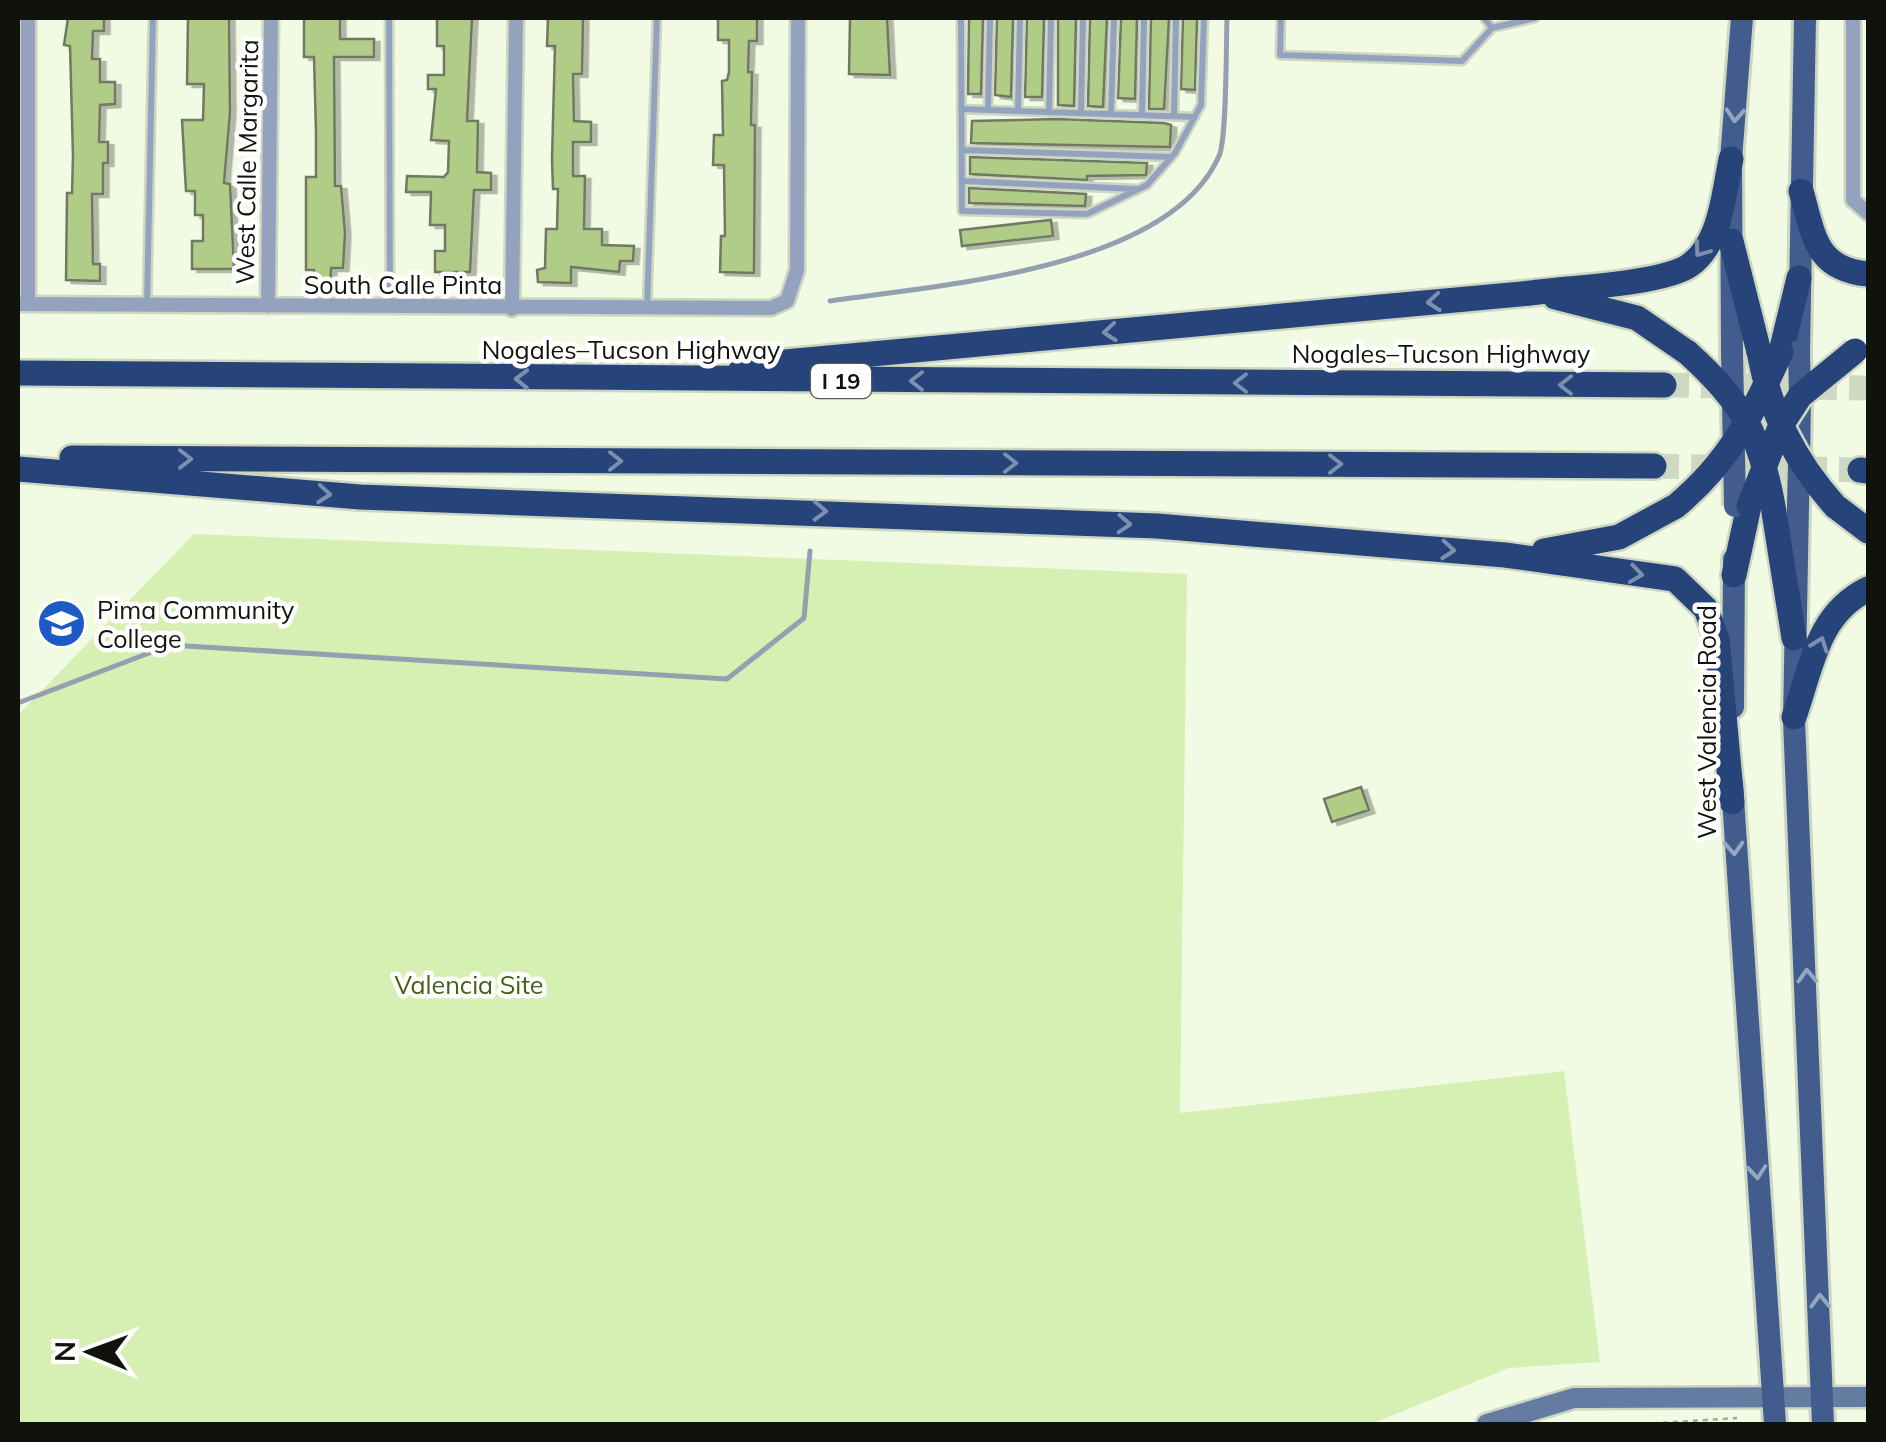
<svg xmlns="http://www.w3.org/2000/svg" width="1886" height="1442" viewBox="0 0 1886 1442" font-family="Mulish,sans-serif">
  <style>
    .green { fill: #d6efb2 }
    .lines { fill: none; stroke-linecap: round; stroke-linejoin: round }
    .stream { stroke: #94a0b0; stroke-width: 5 }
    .building { fill: #b0cc86; stroke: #707964; stroke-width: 2.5; filter: url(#shadow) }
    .highway-tunnel { stroke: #cfd8c3; stroke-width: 25; stroke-dasharray: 25 12; stroke-linecap: butt }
    .lane-casing { stroke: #cdd6c0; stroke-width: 11 }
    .street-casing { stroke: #cdd6c0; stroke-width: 19 }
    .secondary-casing { stroke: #cdd6c0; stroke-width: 25 }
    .primary-casing { stroke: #cdd6c0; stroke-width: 28 }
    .highway-casing { stroke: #cdd6c0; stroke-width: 30 }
    .path { stroke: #a3ab98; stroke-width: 2.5; stroke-dasharray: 5 5; stroke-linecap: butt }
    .lane { stroke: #93a3bf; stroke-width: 6 }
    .street { stroke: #93a3bf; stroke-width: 14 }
    .secondary { stroke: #647ba2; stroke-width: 20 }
    .primary { stroke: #425d8d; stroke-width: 22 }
    .highway { stroke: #26447a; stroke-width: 25 }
    .primary-bridge-casing { stroke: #cdd6c0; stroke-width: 28; stroke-linecap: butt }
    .highway-bridge-casing { stroke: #cdd6c0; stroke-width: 30; stroke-linecap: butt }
    .primary-bridge { stroke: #425d8d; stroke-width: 22 }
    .highway-bridge { stroke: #26447a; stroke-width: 25 }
    .oneway { stroke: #97a6c0 }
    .oneway2 { stroke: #7d8faf }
    .labels { text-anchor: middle; stroke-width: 9; stroke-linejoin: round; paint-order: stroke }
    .shield { fill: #fff; stroke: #575a54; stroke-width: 2.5 }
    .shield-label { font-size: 22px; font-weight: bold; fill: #0f130b }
    .street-label { font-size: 25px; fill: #0f130b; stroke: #fff }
    .poi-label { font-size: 25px; fill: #0f130b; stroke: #fff; text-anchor: start }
    .park-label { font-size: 25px; fill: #455e13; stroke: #fff }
  </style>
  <defs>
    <filter id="shadow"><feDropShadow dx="5.5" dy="3" stdDeviation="0" flood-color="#0004"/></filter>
  </defs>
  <rect width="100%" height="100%" fill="#f1fbe3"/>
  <!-- green -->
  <path class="green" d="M194,534L1187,574L1180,1113L1564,1071L1600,1362L1509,1368L1371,1424H18V715Z"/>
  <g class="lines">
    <!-- stream -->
    <path class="stream" d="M830,301C938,285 1169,270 1219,156C1227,139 1226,43 1227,18
      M18,703L170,645L727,679L804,618L810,551"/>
  </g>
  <!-- building -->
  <path class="building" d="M68,18H104V31H93L92,59H100V82H115V104L100,105L99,142H108V163H103V194H92L93,264H100V281L66,280L67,193H72L73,156L70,46L64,45Z
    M188,18H229L230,112L224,183L230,184L234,269H192V241H203V215H195V191H186L182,120H203L204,84H187Z
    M304,18H340V39H374V57H334L335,186H341L345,233L343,268H331L330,288H313L314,270H306V177H316V133L314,57H304Z
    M437,18H472L467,121H478L477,172L491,173V190H474L470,272H435V251H445V225H430L431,192H406L407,176L444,177L448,172L449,141L431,140L436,89H428V75H444V46H437Z
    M548,18H583L582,74H573L574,121L591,122V142H573V176H585L584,229H602V245L634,246L633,261H620L619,272L571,267V283L538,282L537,270L545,268L546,229H557L558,189H553L552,159L555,46H547Z
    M718,18H757V41H749L748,72H752L751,125H755L754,273L720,272L721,236H725L724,165H713L714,135H723L722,81L727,80L729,72V40H718Z
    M850,18H887L890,75L849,74Z
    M969,18H983L981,94H968Z
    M997,18H1013L1011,97L995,95Z
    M1027,18H1044L1042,97H1025Z
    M1058,18H1076L1074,106L1058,105Z
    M1090,18H1107L1103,107L1088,106Z
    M1121,18H1137L1135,99L1118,98Z
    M1151,18H1169L1164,109H1149Z
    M1183,18H1197L1195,90L1181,89Z
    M1057,119L1164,123L1171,125L1170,147L971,143L972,121Z
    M970,157L1147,163L1146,175L1087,176V180L970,174Z
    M969,188L1086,194L1085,206L969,203Z
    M1051,220L1053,236L962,246L960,230Z
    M1361,787L1369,810L1332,822L1324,799Z"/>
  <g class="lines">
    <!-- highway-tunnel -->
    <path class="highway-tunnel" d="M1664,385L1868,388
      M1654,466L1860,470"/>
    <defs>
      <path id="lane" d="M389,18L390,306
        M961,18L962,211L1087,214L1147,185L1175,153L1201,105L1204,18
        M1281,18L1280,55L1462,61L1492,28
        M1484,18L1492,28L1535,18
        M961,109L1195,117
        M988,110L990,18
        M1018,111L1020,18
        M1049,112L1051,18
        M1081,113L1083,18
        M1111,114L1114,18
        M1142,115L1144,18
        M1174,116L1176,18
        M963,150L1171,157
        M963,181L1136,189
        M147,304L153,18
        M647,307L657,18"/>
      <path id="street" d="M1853,18V200L1868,213
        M18,304L771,308L787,301L797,270L798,18
        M28,304V18
        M268,306L271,18
        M512,309L516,18"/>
      <path id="secondary" d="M1487,1424L1574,1398L1868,1397"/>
      <path id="primary" d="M1799,351L1805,18
        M1732,352L1731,159L1742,18
        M1799,462L1800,396
        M1798,506L1794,720L1823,1424
        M1733,707L1734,559
        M1732,784L1775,1424"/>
      <path id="highway" d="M1801,191C1814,236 1815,269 1868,274
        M1731,241L1759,352
        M1555,297L1637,318L1688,353
        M1781,352L1799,278
        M742,366L1531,293C1566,288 1664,284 1690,265C1721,243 1724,192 1731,159
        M18,373L1664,385
        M72,458L1654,466
        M18,469L360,497L1157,526L1505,555L1675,579L1706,609L1717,639L1732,802
        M1860,470L1868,471
        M1773,506L1794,638
        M1835,506L1868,531
        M1544,551L1619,537L1676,506
        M1734,575L1749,506
        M1794,717C1812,666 1817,614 1868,589"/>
    </defs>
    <!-- lane casing -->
    <use href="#lane" class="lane-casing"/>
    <!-- street casing -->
    <use href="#street" class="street-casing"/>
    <!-- secondary casing -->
    <use href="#secondary" class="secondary-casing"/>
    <!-- primary casing -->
    <use href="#primary" class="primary-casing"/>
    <!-- highway casing -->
    <use href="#highway" class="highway-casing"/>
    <!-- path -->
    <path class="path" d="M1643,1424L1737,1418"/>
    <!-- lane -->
    <use href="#lane" class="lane"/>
    <!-- street -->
    <use href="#street" class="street"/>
    <!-- secondary -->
    <use href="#secondary" class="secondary"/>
    <!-- primary -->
    <use href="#primary" class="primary"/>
    <!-- highway -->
    <use href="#highway" class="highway"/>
    <defs>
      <path id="primary-bridge" d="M1799,351L1800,396
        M1732,352L1735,506
        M1798,506L1799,462"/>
      <path id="highway-bridge" d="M1759,352C1770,412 1794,460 1835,506
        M1688,353C1743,403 1759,432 1773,506
        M1676,506C1731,460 1752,415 1781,352
        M1749,506L1780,427L1800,396L1855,351"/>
    </defs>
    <!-- primary-bridge casing -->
    <use href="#primary-bridge" class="primary-bridge-casing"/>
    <!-- highway-bridge casing -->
    <use href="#highway-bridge" class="highway-bridge-casing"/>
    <!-- primary-bridge -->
    <use href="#primary-bridge" class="primary-bridge"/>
    <!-- highway-bridge -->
    <use href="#highway-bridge" class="highway-bridge"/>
  </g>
  <!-- one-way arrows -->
  <defs><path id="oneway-chevron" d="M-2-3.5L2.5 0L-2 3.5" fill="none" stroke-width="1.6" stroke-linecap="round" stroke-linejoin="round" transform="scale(2.5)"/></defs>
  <g class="oneway">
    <use href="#oneway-chevron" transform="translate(1735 115) rotate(94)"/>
    <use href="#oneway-chevron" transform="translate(1734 848) rotate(87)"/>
    <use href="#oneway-chevron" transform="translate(1807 976) rotate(-92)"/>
    <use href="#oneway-chevron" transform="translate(1757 1172) rotate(85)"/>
    <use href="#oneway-chevron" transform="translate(1820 1301) rotate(-92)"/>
  </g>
  <g class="oneway2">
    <use href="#oneway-chevron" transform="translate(1701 250) rotate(126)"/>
    <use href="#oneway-chevron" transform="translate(1434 302) rotate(175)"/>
    <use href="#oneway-chevron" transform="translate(1110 332) rotate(175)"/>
    <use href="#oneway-chevron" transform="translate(522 379) rotate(-179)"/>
    <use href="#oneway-chevron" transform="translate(917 381) rotate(-180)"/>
    <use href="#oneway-chevron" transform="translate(1241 383) rotate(-180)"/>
    <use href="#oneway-chevron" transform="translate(1566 385) rotate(-180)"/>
    <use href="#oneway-chevron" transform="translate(185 459)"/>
    <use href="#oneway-chevron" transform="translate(615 461)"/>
    <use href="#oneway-chevron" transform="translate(1010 463)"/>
    <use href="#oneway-chevron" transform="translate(1335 464)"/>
    <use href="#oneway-chevron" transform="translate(324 494) rotate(5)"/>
    <use href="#oneway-chevron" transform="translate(820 511) rotate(2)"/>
    <use href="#oneway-chevron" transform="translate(1124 524) rotate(3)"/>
    <use href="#oneway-chevron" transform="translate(1448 550) rotate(5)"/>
    <use href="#oneway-chevron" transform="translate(1636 574) rotate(8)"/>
    <use href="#oneway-chevron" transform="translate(1820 644) rotate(-70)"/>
  </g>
  <!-- icons -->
  <defs>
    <symbol id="university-disc" viewBox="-11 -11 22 22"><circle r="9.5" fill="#1d5ac6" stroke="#fff"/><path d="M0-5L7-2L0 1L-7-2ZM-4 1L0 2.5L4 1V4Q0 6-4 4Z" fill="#fff"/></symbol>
  </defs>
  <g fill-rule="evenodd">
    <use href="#university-disc" x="34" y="596" width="55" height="55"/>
  </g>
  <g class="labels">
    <!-- shield labels -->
    <rect class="shield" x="811" y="364" width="60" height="34" rx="8"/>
    <g class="shield-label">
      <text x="841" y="389">I 19</text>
    </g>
    <!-- street labels -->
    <g class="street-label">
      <text transform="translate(247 162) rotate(-89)" y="9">West Calle Margarita</text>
      <text x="403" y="294">South Calle Pinta</text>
      <text x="631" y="359">Nogales–Tucson Highway</text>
      <text x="1441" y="363">Nogales–Tucson Highway</text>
      <text transform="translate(1707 722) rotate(-90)" y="9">West Valencia Road</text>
    </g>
    <!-- poi labels -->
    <g class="poi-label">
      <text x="97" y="619">Pima Community<tspan x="97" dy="29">College</tspan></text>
    </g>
    <!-- park labels -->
    <g class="park-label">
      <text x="469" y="994">Valencia Site</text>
    </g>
  </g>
  <!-- border -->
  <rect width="1886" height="1442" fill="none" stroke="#0f130b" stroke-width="40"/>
  <!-- north arrow -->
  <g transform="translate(90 1352) rotate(271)" stroke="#ffffff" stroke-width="8" paint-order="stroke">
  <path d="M0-8L18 38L0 25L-18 38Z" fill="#0f130b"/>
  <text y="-15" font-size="28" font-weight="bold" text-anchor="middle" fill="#0f130b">N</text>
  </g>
</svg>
